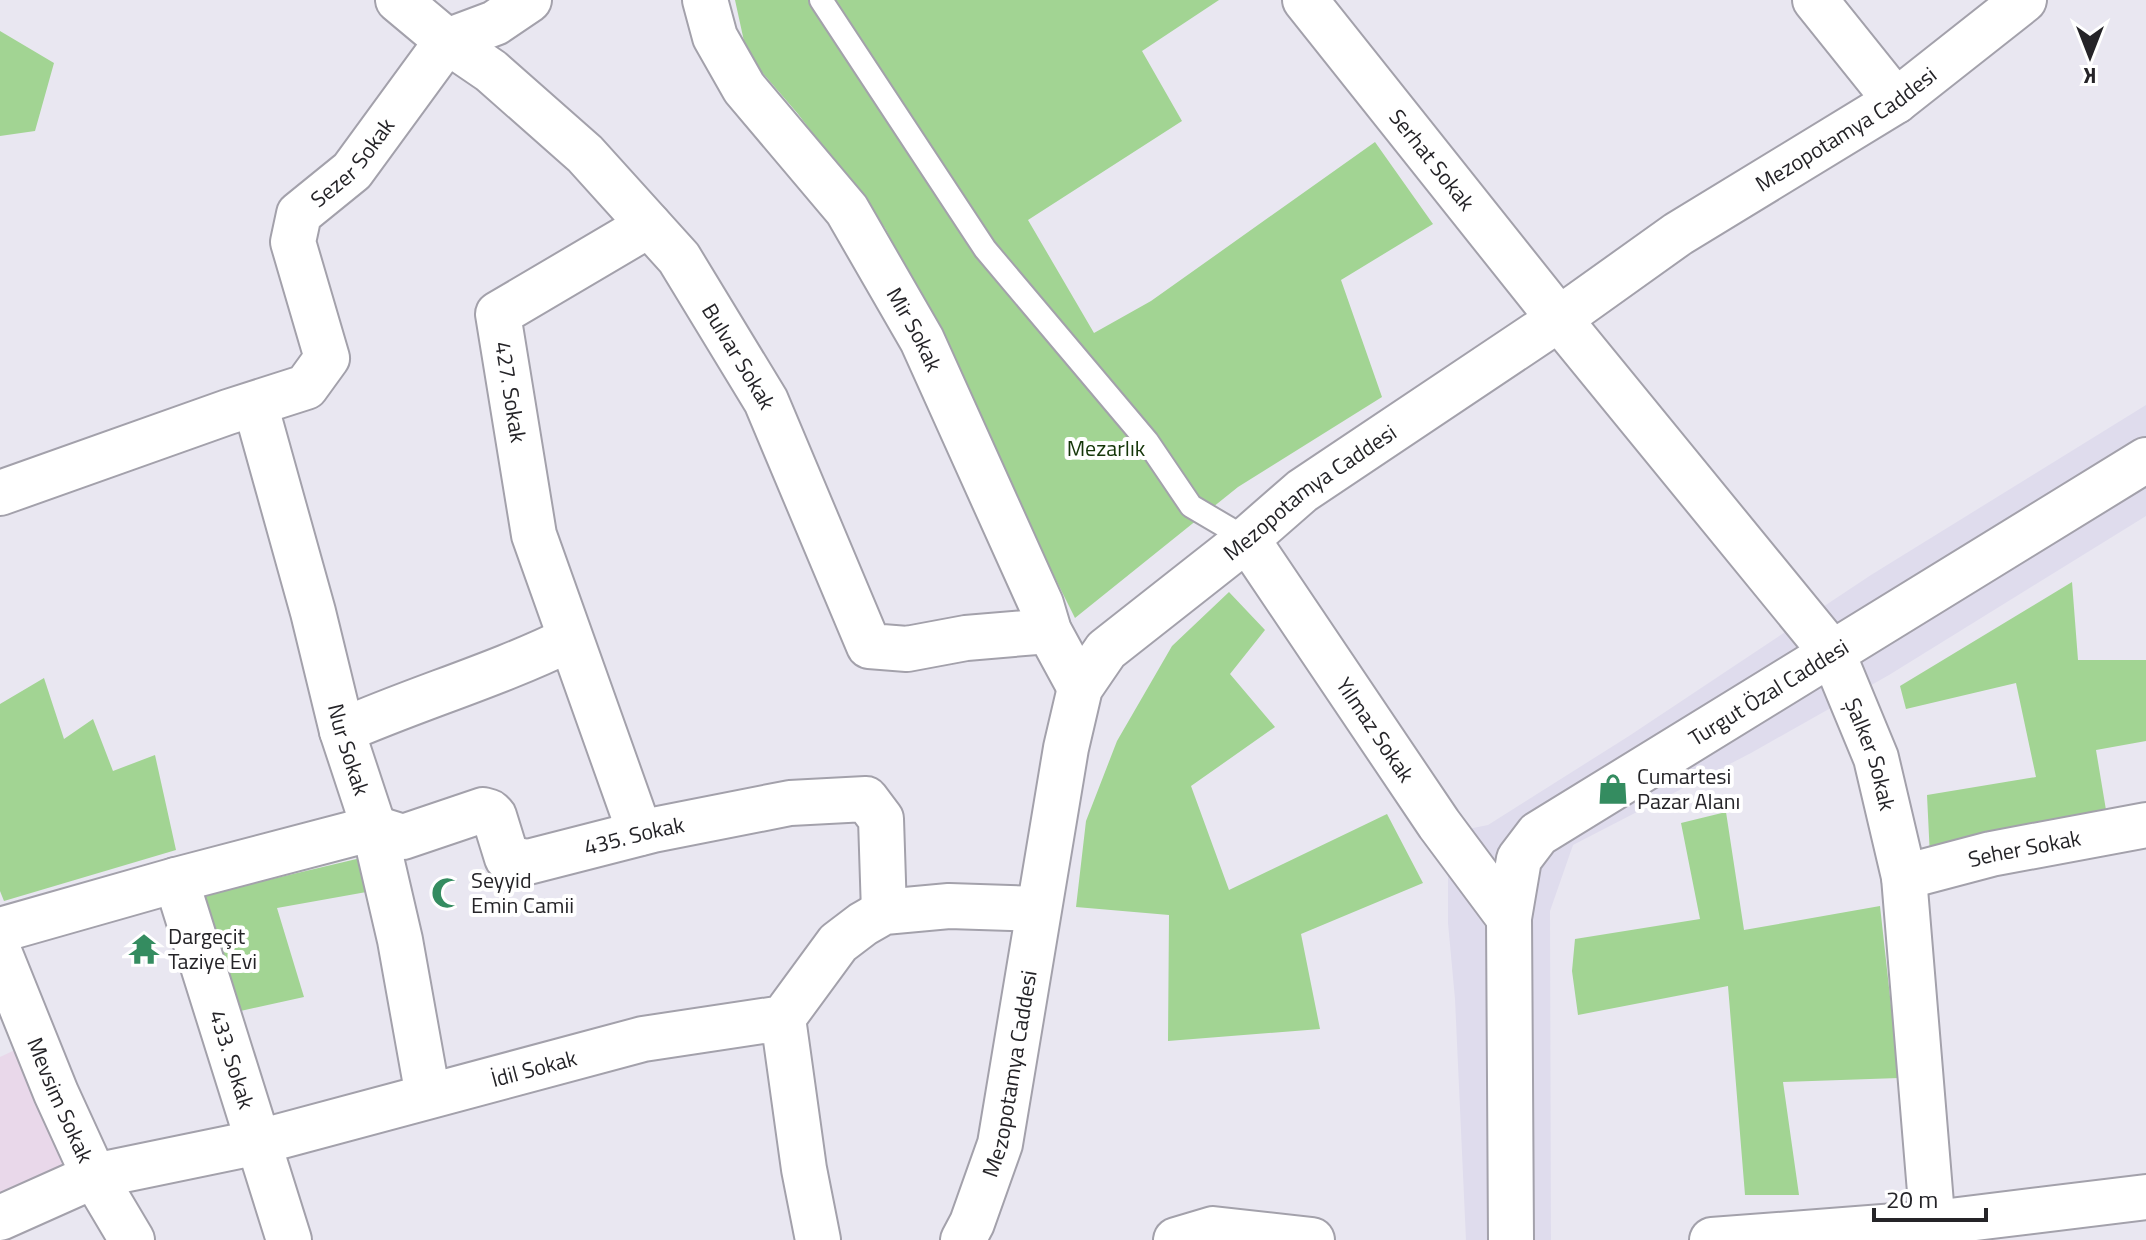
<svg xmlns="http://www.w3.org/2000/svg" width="2146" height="1240" viewBox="0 0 2146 1240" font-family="'Titillium Web',sans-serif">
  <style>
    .built { fill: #dfdced }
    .education { fill: #e9d8ea }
    .green { fill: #a2d493 }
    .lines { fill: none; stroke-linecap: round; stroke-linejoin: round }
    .service-casing { stroke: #a3a1ab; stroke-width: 26 }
    .minor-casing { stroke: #a3a1ab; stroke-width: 48 }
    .tertiary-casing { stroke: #a3a1ab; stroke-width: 48 }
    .service { stroke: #fff; stroke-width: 22 }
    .minor { stroke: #fff; stroke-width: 44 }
    .tertiary { stroke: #fff; stroke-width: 44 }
    .labels { text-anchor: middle; stroke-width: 8; stroke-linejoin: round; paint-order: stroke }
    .street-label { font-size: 22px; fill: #252428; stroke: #fff }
    .park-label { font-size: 22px; fill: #153609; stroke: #fff }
    .poi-label { font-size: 22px; fill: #252428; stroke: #fff; text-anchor: start }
  </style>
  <rect width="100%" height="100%" fill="#e9e7f1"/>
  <!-- built -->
  <path class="built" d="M2146,405V516L1889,675L1751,753L1573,845L1550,911L1551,1240H1466L1455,999L1448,923V858L1463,830L1488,825L1629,736L1871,575Z"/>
  <!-- education -->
  <path class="education" d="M17,1049L66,1166L0,1197V1057Z"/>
  <!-- green -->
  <path class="green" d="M735,0H1219L1142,51L1182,121L1028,220L1094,333L1151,301L1375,142L1433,224L1341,280L1382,397L1238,487L1075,618L1028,524L962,376L885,228L798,114L747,55Z
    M0,31L54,63L35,131L0,136Z
    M2072,582L2078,660H2146V741L2096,750L2107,816L1930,857L1927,795L2036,777L2016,683L1906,709L1900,686Z
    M1229,592L1265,630L1230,674L1275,727L1191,786L1229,890L1387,814L1423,883L1301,934L1320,1029L1168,1041L1169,915L1076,907L1086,821L1117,741L1172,646Z
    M44,678L64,739L93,719L113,771L155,755L176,850L4,901L0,891V704Z
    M1726,812L1744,930L1880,906L1899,1078L1783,1082L1799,1195H1745L1728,986L1578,1015L1572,971L1575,939L1700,919L1681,823Z
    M365,857L372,891L277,908L304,997L236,1012L204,895Z"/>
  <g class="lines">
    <defs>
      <path id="service" d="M821,0L985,249L1147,441L1191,506L1247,539"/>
      <g id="minor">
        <path id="s1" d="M398,0L447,41L491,71L585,154L679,258L766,401L869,646L907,649L966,638L1049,631"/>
        <path id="s2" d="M705,0L715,37L744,88L847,210L922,340L1041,604L1049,631L1080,688"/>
        <path id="s3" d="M1305,0L1559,319L1833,654L1876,758L1904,877L1934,1240"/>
        <path d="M1815,0L1896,101"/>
        <path id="s4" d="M255,404L313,612L342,731L374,828L400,940L428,1096"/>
        <path id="s5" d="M0,493L228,412L306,387L327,358L293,242L299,214L352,171L447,41L495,23L529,0"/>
        <path id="s6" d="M1247,539L1439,824L1509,918"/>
        <path d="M342,731C417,698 497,675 570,639"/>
        <path d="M640,833L534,535L498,314L649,225"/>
        <path id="s7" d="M1904,877L1991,854L2146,825"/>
        <path id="s8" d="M176,880L289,1240"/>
        <path id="s9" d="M0,930L176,880L374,828L403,837L483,810L490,812L494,816L507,858L528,862L653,830L790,803L866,799L881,819L884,912"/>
        <path id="s10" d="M0,954L56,1093L94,1176L132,1240"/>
        <path d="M783,1018L804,1169L818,1240"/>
        <path id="s11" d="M0,1218L94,1176L259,1142L643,1039L783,1018L838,943L863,924L884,912L949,906L1038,909"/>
        <path d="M1176,1240L1213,1229L1312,1240"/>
        <path d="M1712,1240L1934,1223L2146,1197"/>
      </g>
      <g id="tertiary">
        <path id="s12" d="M963,1240L972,1223L1000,1144L1066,748L1080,688L1106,650L1247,539L1302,491L1559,319L1678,234L1896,101L2024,0"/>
        <path id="s13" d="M1511,1240L1509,918L1519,859L1538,834L2146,460"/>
      </g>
    </defs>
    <!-- service casing -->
    <use href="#service" class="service-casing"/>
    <!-- minor casing -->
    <use href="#minor" class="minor-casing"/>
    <!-- tertiary casing -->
    <use href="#tertiary" class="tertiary-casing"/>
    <!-- service -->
    <use href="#service" class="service"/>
    <!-- minor -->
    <use href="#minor" class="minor"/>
    <!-- tertiary -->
    <use href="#tertiary" class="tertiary"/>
  </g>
  <!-- icons -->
  <defs>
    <symbol id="shop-bare" viewBox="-9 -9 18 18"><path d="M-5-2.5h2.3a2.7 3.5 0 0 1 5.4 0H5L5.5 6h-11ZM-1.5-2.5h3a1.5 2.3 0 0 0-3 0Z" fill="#348c60" stroke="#fff" stroke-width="2.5" paint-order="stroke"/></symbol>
    <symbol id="mosque-bare" viewBox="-9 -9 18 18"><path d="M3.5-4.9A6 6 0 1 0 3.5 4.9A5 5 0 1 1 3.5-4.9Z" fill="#348c60" stroke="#fff" stroke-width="2.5" paint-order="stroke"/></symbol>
    <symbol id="temple-bare" viewBox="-9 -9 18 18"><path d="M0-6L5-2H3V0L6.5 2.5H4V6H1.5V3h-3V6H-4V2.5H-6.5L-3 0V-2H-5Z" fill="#348c60" stroke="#fff" stroke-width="2.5" paint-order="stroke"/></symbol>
  </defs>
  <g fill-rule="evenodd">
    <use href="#shop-bare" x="1591" y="767" width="44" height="44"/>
    <use href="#mosque-bare" x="425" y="871" width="44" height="44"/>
    <use href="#temple-bare" x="122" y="927" width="44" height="44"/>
  </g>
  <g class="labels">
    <!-- street labels -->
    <g class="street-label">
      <text dy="8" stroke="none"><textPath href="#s12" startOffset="1518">Mezopotamya Caddesi</textPath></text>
      <text dy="8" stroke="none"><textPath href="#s3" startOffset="204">Serhat Sokak</textPath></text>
      <text dy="8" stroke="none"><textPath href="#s5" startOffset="584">Sezer Sokak</textPath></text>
      <text dy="8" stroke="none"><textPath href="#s2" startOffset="394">Mir Sokak</textPath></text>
      <text dy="8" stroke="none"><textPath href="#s1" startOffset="498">Bulvar Sokak</textPath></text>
      <text transform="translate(511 392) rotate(81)" y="8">427. Sokak</text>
      <text dy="8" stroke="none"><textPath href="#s12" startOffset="870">Mezopotamya Caddesi</textPath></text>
      <text dy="8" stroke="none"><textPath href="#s13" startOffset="684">Turgut Özal Caddesi</textPath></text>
      <text dy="8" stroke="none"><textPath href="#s6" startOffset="230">Yılmaz Sokak</textPath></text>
      <text dy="8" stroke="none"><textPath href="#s4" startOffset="358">Nur Sokak</textPath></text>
      <text dy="8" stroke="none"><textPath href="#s3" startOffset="948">Şalker Sokak</textPath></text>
      <text dy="8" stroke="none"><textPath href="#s9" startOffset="690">435. Sokak</textPath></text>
      <text dy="8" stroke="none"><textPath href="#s7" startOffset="124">Seher Sokak</textPath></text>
      <text dy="8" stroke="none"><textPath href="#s8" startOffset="188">433. Sokak</textPath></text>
      <text dy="8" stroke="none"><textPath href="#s11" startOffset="556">İdil Sokak</textPath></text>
      <text dy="8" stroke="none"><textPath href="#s12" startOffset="174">Mezopotamya Caddesi</textPath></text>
      <text dy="8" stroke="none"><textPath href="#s10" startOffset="158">Mevsim Sokak</textPath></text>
    </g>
    <!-- park labels -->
    <g class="park-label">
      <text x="1106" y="456">Mezarlık</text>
    </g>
    <!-- poi labels -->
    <g class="poi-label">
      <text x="1637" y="784">Cumartesi<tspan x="1637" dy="25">Pazar Alanı</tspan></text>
      <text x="471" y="888">Seyyid<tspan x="471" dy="25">Emin Camii</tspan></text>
      <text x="168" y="944">Dargeçit<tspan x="168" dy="25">Taziye Evi</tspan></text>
    </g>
  </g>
  <!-- north arrow -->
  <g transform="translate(2090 56) rotate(180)" stroke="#ffffff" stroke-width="6" paint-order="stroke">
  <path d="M0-6L14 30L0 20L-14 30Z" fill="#252428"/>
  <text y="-12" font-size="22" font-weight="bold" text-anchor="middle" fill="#252428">K</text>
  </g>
  <!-- scale -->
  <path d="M1874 1208v12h112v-12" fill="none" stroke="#252428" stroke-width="4"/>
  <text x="1886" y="1208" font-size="24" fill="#252428" stroke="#ffffff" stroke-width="6" paint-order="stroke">20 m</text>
</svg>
